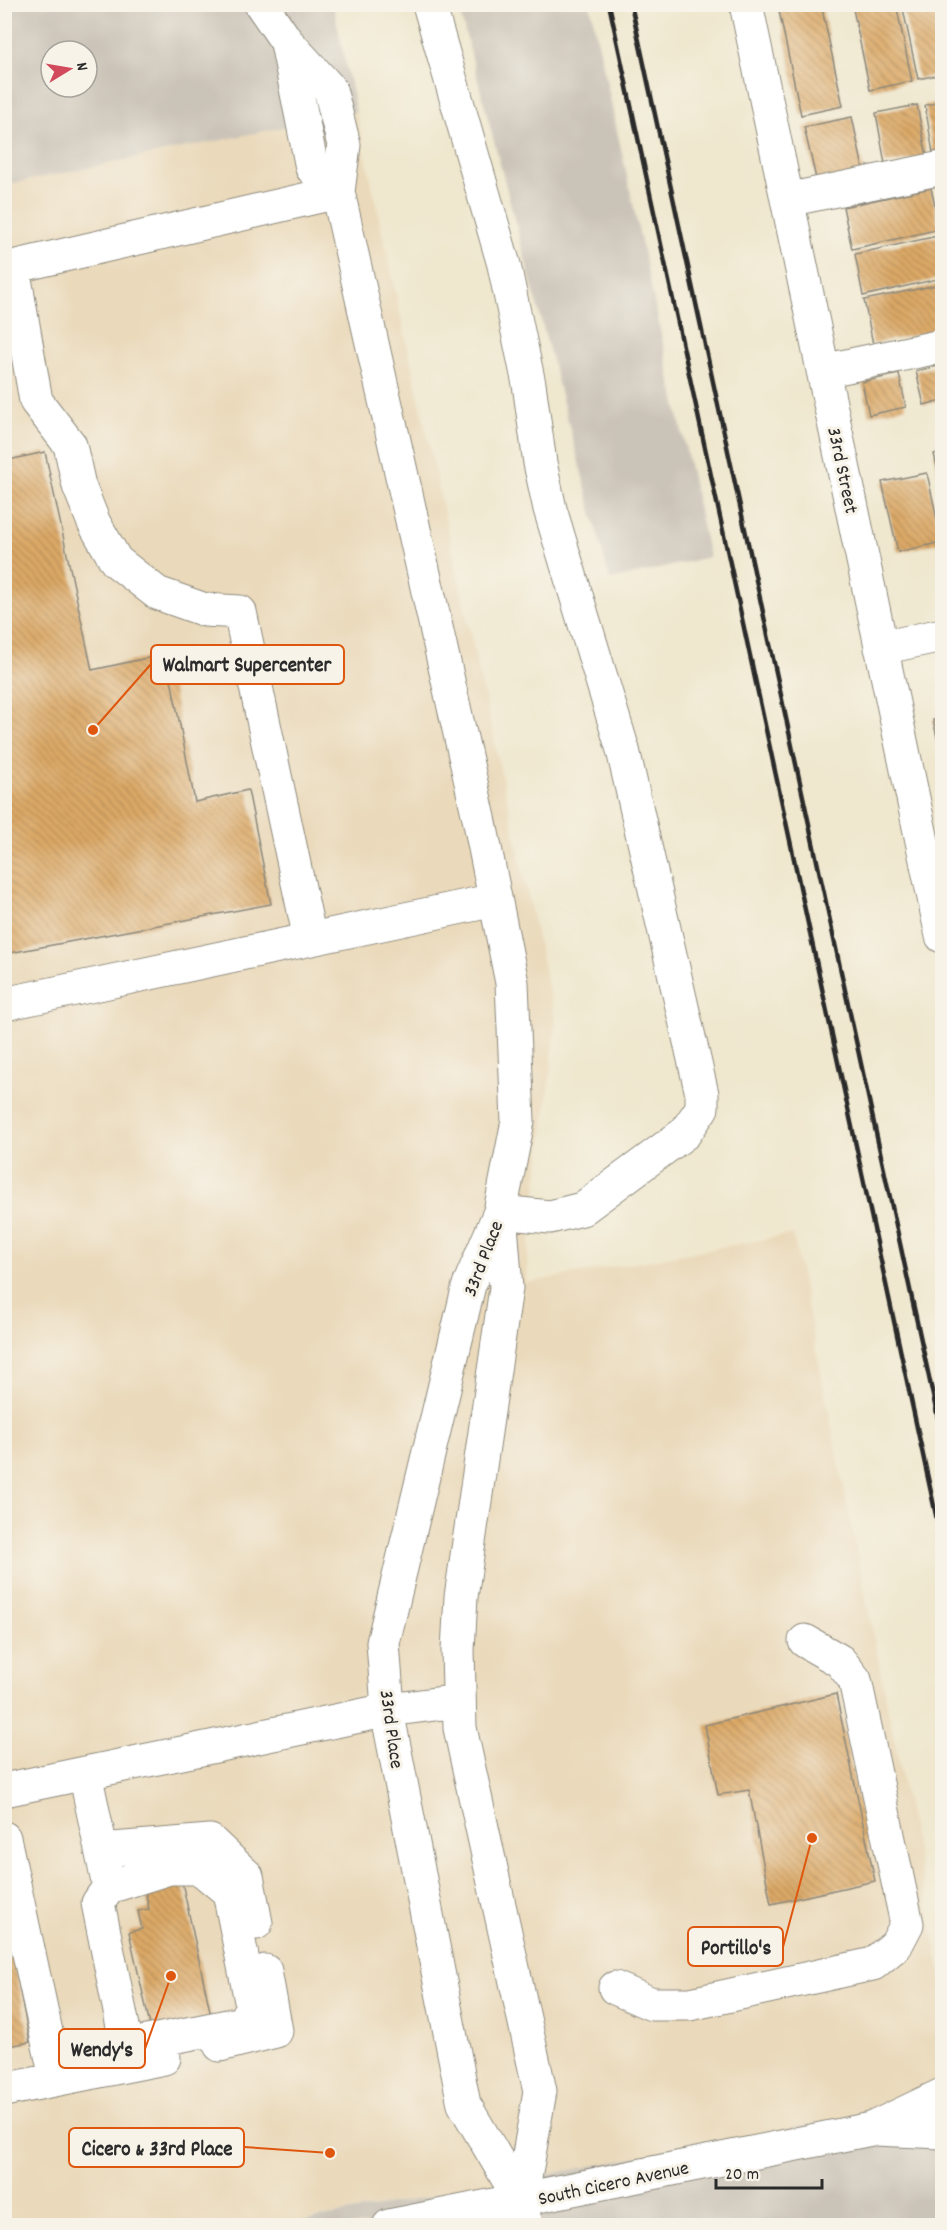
<svg xmlns="http://www.w3.org/2000/svg" width="947" height="2230" viewBox="0 0 947 2230" font-family="Dekko,sans-serif">
  <style>
    .built { fill: #ead9ba }
    .industrial { fill: #cac3b8; fill-rule: evenodd }
    .building { fill: url(#building-back-hatch) }
    .lines { fill: none; stroke-linecap: round; stroke-linejoin: round }
    .minor-casing { stroke: #8d897c; stroke-width: 35 }
    .major-casing { stroke: #8d897c; stroke-width: 35 }
    .minor { stroke: #fff; stroke-width: 33 }
    .major { stroke: #fff; stroke-width: 33 }
    .rail { stroke: #2b2b2b; stroke-width: 4.5 }
    .labels { text-anchor: middle; stroke-width: 6; stroke-linejoin: round; paint-order: stroke }
    .street-label { font-size: 20px; fill: #2b2b2b; stroke: #f7f3e8 }
    .leader { fill: none; stroke: #df570e; stroke-width: 2 }
    .callout-dot { fill: #df570e; stroke: #f7f3e8; stroke-width: 2 }
    .callout { fill: #f7f3e8; stroke: #df570e; stroke-width: 2 }
    .callout-label { font-size: 21px; text-anchor: middle; font-weight: bold; fill: #2b2b2b }
  </style>
  <defs>
    <pattern id="building-back-hatch" width="6" height="6" patternUnits="userSpaceOnUse" patternTransform="scale(1.5)"><rect width="6" height="6" fill="#dca966"/><path d="M-1 5l2 2M0 0l6 6M5-1l2 2" fill="none" stroke="#b38a54"/></pattern>
  </defs>
  <rect width="100%" height="100%" fill="#f7f3e8"/>
  <filter id="ink" filterUnits="userSpaceOnUse"><feTurbulence type="fractalNoise" baseFrequency=".0167" numOctaves="2"/><feDisplacementMap in="SourceGraphic" scale="12" xChannelSelector="R" yChannelSelector="G"/><feConvolveMatrix kernelMatrix="1 2 1 2 8 2 1 2 1" color-interpolation-filters="sRGB"/></filter>
  <filter id="wash" filterUnits="userSpaceOnUse"><feTurbulence type="fractalNoise" baseFrequency=".008" numOctaves="4" result="noise"/><feDisplacementMap in="SourceGraphic" scale="24" xChannelSelector="R" yChannelSelector="G"/><feGaussianBlur stdDeviation="1.35" result="paint"/><feColorMatrix in="noise" values="0 0 0 0 0 0 0 0 0 0 0 0 0 0 0 0 0 1.4 0 .05"/><feComposite in="paint" operator="in"/></filter>
  <g filter="url(#wash)">
    <rect width="100%" height="100%" fill="#efe7ce"/>
    <!-- built -->
    <path class="built" d="M356,112L556,1023L525,1283L793,1234L942,1979V2100L277,2225H5L4,185Z"/>
    <!-- industrial -->
    <path class="industrial" d="M5,5H333L356,112L5,185ZM51,51H87V87H51Z
      M458,5H590L709,557L610,580Z
      M942,2100V2225L277,2226L581,2168Z"/>
    <g id="blocks">
      <!-- building -->
      <path class="building" d="M787,4H821L843,106L801,115L778,6Z
        M852,4H896L912,81L870,90Z
        M902,4H942V74L918,79Z
        M942,102V151L933,153L925,105Z
        M917,105L927,157L885,164L876,113Z
        M852,117L864,173L817,183L804,127Z
        M931,188L940,229L852,249L843,207Z
        M942,235V278L863,296L855,254Z
        M942,284V329L873,344L864,300Z
        M942,365V400L924,405L916,371Z
        M899,374L906,407L869,415L862,382Z
        M45,452L92,670L166,654L195,802L248,790L271,904L4,954V461Z
        M942,452V488L934,454Z
        M927,473L942,542L898,552L882,482Z
        M942,718V758L933,720Z
        M836,1694L875,1881L771,1904L749,1790L718,1795L705,1725Z
        M182,1882L212,2020L152,2034L129,1932L142,1929L138,1911L149,1909L145,1890Z
        M7,1926L30,2042L4,2047V1927Z"/>
    </g>
  </g>
  <g filter="url(#ink)">
    <use href="#blocks" fill-opacity="0" stroke="#8d897c" stroke-width="1.5"/>
    <g class="lines">
      <defs>
        <path id="minor" d="M261,4L287,42L330,89L344,145L338,192L479,818L512,983L518,1121L500,1212L550,1217L582,1209L685,1133L702,1108V1094L623,750L550,509L540,463L529,384L504,265L429,4
          M746,4L942,936
          M287,43L312,168L338,192
          M787,200L942,168
          M13,267L36,401L70,445L79,486L94,523L116,561L157,593L205,610L240,612L310,939
          M4,269L338,192
          M823,371L942,346
          M881,648L942,635
          M4,1004L495,900
          M85,1773L109,1887L98,1903L127,2046L243,2023L252,2006L229,1892L200,1868H169L109,1887
          M4,1790L388,1710L459,1701
          M4,1838L56,2078
          M101,1850L210,1841L247,1876L256,1923
          M615,1988L652,2004H690L873,1964L896,1945L907,1924L855,1680L840,1661L805,1641
          M220,2045L276,2031L265,1971
          M4,2090L164,2058
          M521,2201L540,2091L460,1728L458,1650L461,1597L506,1288L500,1212L469,1285L383,1643L389,1721L464,2104L521,2201L526,2226"/>
        <path id="major" d="M875,2129L942,2132
          M389,2226L871,2129L942,2095"/>
      </defs>
      <!-- minor casing -->
      <use href="#minor" class="minor-casing"/>
      <!-- major casing -->
      <use href="#major" class="major-casing"/>
      <!-- minor -->
      <use href="#minor" class="minor"/>
      <!-- major -->
      <use href="#major" class="major"/>
      <!-- rail -->
      <path class="rail" d="M609,4L942,1543
        M631,4L942,1437"/>
    </g>
  </g>
  <g class="labels">
    <!-- street labels -->
    <g class="street-label">
      <text transform="translate(844 470) rotate(78)" y="7">33rd Street</text>
      <text transform="translate(482 1258) rotate(-69)" y="7">33rd Place</text>
      <text transform="translate(393 1729) rotate(82)" y="7">33rd Place</text>
      <text transform="translate(613 2182) rotate(-12)" y="7">South Cicero Avenue</text>
    </g>
  </g>
  <!-- callouts -->
  <path class="leader" d="M93 730L151 664M812 1838L783 1947M171 1976L145 2049M330 2153L244 2147"/>
  <g class="callout-dot">
    <circle cx="93" cy="730" r="6"/>
    <circle cx="812" cy="1838" r="6"/>
    <circle cx="171" cy="1976" r="6"/>
    <circle cx="330" cy="2153" r="6"/>
  </g>
  <g class="callout">
    <rect x="151" y="645" width="193" height="39" rx="6"/>
    <rect x="688" y="1927" width="95" height="39" rx="6"/>
    <rect x="59" y="2029" width="86" height="39" rx="6"/>
    <rect x="69" y="2128" width="175" height="39" rx="6"/>
  </g>
  <g class="callout-label">
    <text x="247" y="671">Walmart Supercenter</text>
    <text x="736" y="1954">Portillo's</text>
    <text x="102" y="2056">Wendy's</text>
    <text x="157" y="2155">Cicero &amp; 33rd Place</text>
  </g>
  <!-- margin -->
  <rect width="947" height="2230" fill="none" stroke="#f7f3e8" stroke-width="24"/>
  <!-- north arrow -->
  <g transform="translate(69 69) rotate(79)"><circle r="28" fill="#f7f3e8" stroke="#a5a39c" stroke-width="1.5"/>
  <path d="M0-4.5L10 22L0 15L-10 22Z" fill="#d1495b"/>
  <text y="-9" font-size="16" font-weight="bold" text-anchor="middle" fill="#2b2b2b">N</text>
  </g>
  <!-- scale -->
  <path d="M716 2179v9h106v-9" fill="none" stroke="#2b2b2b" stroke-width="3"/>
  <text x="725" y="2179" font-size="18" fill="#2b2b2b" stroke="#f7f3e8" stroke-width="4.5" paint-order="stroke">20 m</text>
</svg>
